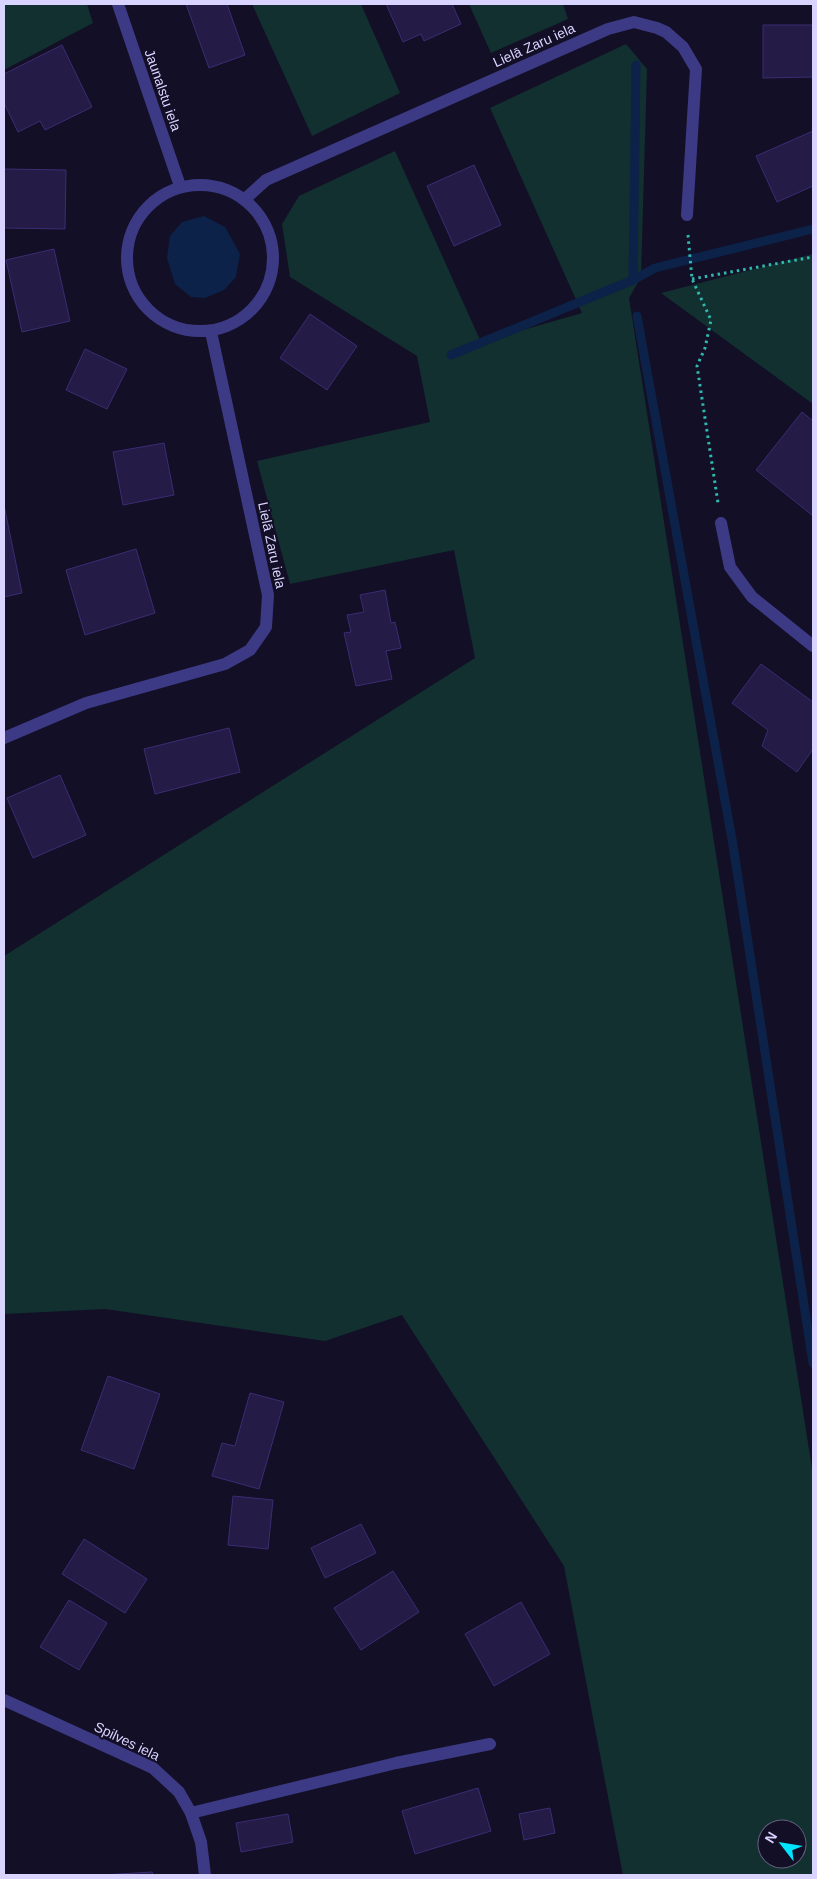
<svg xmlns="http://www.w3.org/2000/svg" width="817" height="1879" viewBox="0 0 817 1879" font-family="Helvetica,sans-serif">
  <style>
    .green { fill: #12302f; fill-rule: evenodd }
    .water { fill: #0c2248 }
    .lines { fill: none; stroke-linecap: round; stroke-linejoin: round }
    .stream { stroke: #0c2248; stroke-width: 9 }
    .building { fill: #241b47; stroke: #3b2d73 }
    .path { stroke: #2fb8b0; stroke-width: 3; stroke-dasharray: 2.5 4; stroke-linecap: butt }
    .service { stroke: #3d3a85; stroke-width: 12 }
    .minor { stroke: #3d3a85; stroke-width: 12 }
    .labels { text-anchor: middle; stroke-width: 4; stroke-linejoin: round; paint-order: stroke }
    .street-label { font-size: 14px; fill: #d9d4ff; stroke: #130f26 }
  </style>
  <rect width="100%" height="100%" fill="#130f26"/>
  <!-- green -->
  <path class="green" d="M4,4H87L93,23L4,70Z
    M252,4H361L400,93L312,136Z
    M469,4H563L568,19L491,53Z
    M626,44L647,69L641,277L629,298L813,1475V1875H623L564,1566L402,1315L325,1341L105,1309L4,1314V956L475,658L454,550L290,584L257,461L430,422L417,356L290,277L282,224L299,196L395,151L481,342L582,313L490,108ZM767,1829H797V1859H767Z
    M813,254V404L661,293Z"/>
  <!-- water -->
  <path class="water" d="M204,216L225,227L240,254L236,277L224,290L205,298L191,297L175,284L167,258L170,236L182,222Z"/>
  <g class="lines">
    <!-- stream -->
    <path class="stream" d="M633,280L636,65
      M637,316L732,839L813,1363
      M451,355L633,280L655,268L813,229"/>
  </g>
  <!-- building -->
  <path class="building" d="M186,4H227L245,55L209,68Z
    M386,4H452L461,24L424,41L421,34L403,42Z
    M763,25H813V77L763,78Z
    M62,45L92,107L45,130L40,121L18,132L4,103V74Z
    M813,131V186L777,202L756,156Z
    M474,165L501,225L454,246L427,186Z
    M4,169L66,170L65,229L4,228Z
    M54,249L70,321L22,332L6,260Z
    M310,314L357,346L327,390L280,358Z
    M85,349L127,369L107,409L66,390Z
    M802,412L813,421V516L756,470Z
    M164,443L174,495L123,505L113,452Z
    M4,505L22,593L4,597Z
    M136,549L155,613L85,635L66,570Z
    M385,590L391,623L395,622L401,648L386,651L392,679L356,686L344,633L351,632L347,615L364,612L360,595Z
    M761,664L813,702V749L797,772L762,746L768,730L732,703Z
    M229,728L240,772L155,794L144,749Z
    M60,775L86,835L33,858L7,798Z
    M108,1376L160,1394L134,1469L81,1450Z
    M250,1393L284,1402L259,1489L212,1476L222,1443L235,1446Z
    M233,1496L273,1500L268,1549L228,1545Z
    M361,1524L376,1553L325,1578L311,1548Z
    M84,1539L147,1579L125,1613L62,1574Z
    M393,1571L419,1612L361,1650L334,1608Z
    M69,1600L107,1623L79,1670L40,1647Z
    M521,1602L550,1654L494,1686L465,1634Z
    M478,1788L491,1831L415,1854L402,1811Z
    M550,1808L555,1833L524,1840L519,1814Z
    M288,1814L293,1842L241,1852L236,1823Z
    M152,1872L153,1875H102Z"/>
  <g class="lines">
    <!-- path -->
    <path class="path" d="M688,235L692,279L711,320L705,348L697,366L718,503
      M692,279L813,257"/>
    <!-- service -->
    <path class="service" d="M191,1813L396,1763L490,1744"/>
    <!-- minor -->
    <path class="minor" d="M118,4L180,186
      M127 258a73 73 0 1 1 146 0a73 73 0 1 1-146 0Z
      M245,199L266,180L608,29L634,22L657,28L666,32L683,47L696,69L687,215
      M721,523L730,567L752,597L813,646
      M4,738L86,703L225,664L250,650L266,627L268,595L211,332
      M4,1700L153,1768L179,1792L191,1813L201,1842L205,1875"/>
  </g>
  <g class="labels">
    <!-- street labels -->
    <g class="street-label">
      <text transform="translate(534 45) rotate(-24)" y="5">Lielā Zaru iela</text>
      <text transform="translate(163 90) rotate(71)" y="5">Jaunalstu iela</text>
      <text transform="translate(272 545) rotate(78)" y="5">Lielā Zaru iela</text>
      <text transform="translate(127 1741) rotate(26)" y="5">Spilves iela</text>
    </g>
  </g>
  <!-- border -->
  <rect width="817" height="1879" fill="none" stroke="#d9d4ff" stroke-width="10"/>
  <!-- north arrow -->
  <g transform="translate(782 1844) rotate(301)"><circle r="24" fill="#130f26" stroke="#625e7d"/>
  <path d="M0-4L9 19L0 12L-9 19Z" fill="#00e5ff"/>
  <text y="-8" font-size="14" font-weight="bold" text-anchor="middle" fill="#d9d4ff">N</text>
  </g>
</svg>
